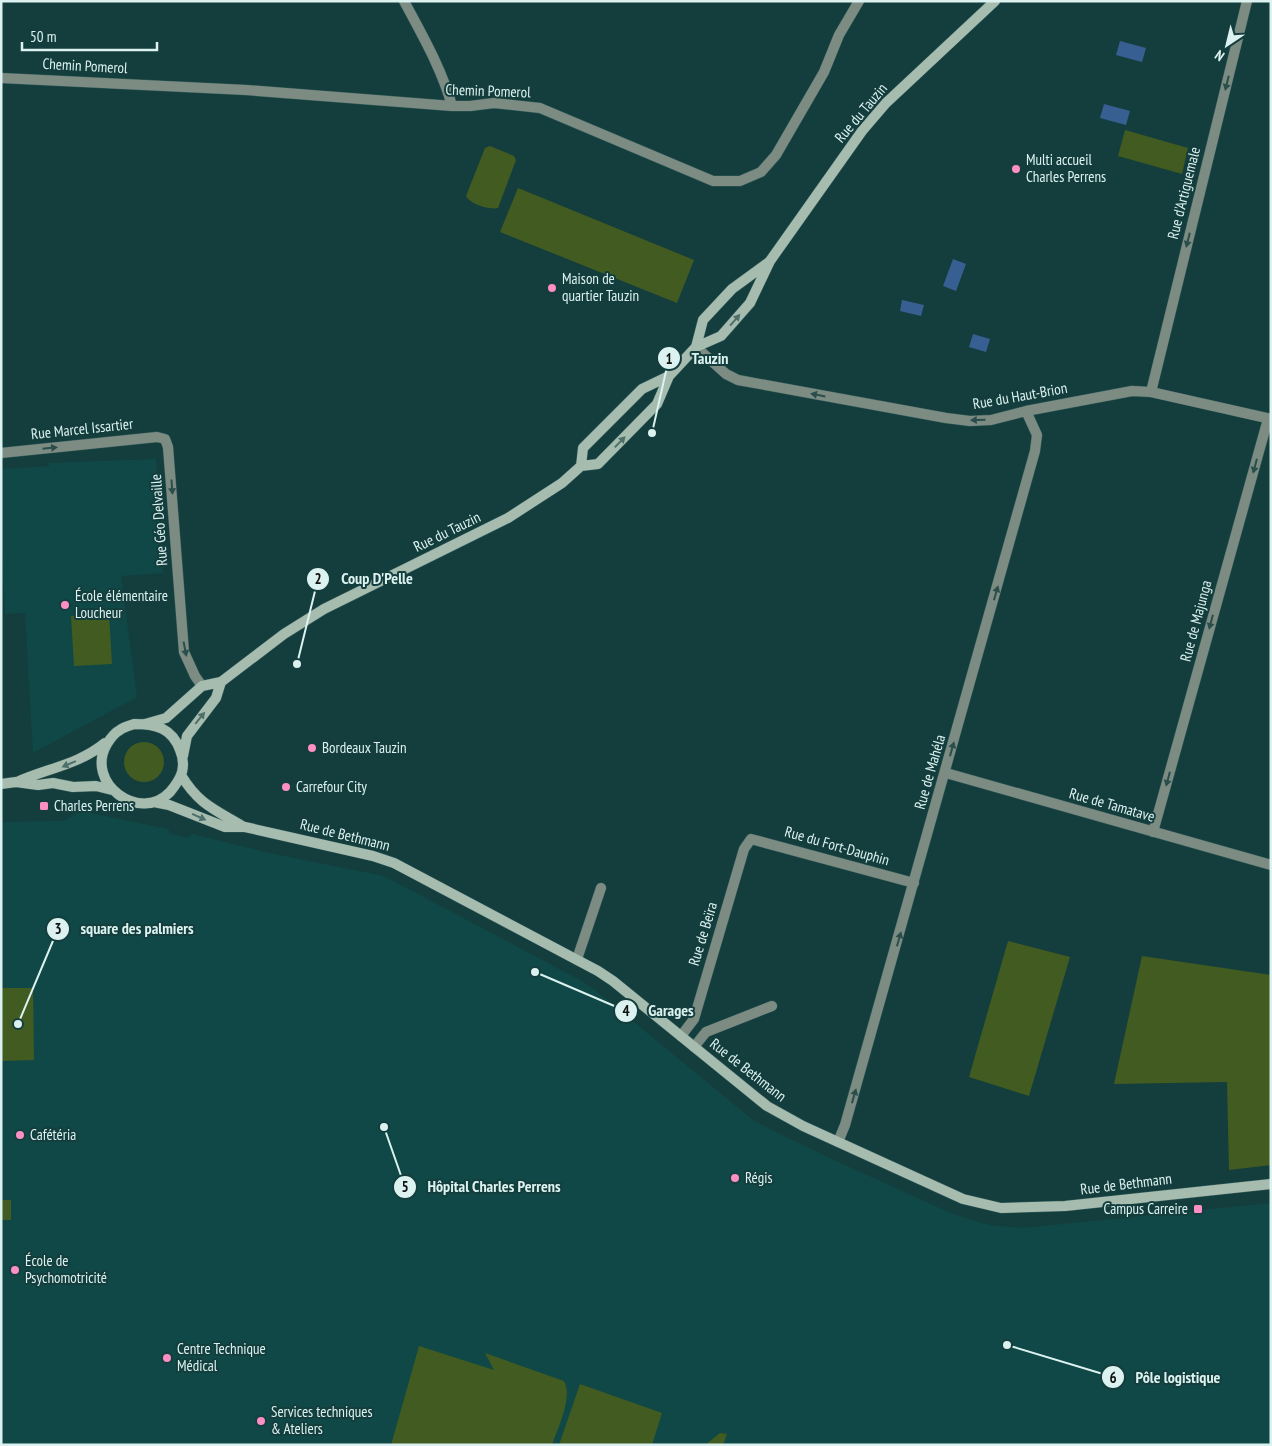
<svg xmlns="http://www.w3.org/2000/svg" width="1272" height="1446" viewBox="0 0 1272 1446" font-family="'PT Sans Narrow',sans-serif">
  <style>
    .built { fill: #0f4846 }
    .green { fill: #425b20 }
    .water { fill: #385f92 }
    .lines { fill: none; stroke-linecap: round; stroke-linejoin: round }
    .street-casing { stroke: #345b5a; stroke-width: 11 }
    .secondary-casing { stroke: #345b5a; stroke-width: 11 }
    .street { stroke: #7d8c83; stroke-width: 10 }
    .secondary { stroke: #a5bcaf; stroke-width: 10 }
    .oneway { fill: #294e4b }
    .oneway2 { fill: #4e706b }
    .poi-dot { fill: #fc8fc3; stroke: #143e3d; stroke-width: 2 }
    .labels { text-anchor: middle; stroke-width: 4; stroke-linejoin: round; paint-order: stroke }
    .street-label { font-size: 15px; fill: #dcf2f0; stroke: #143e3d }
    .poi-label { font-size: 15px; fill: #dcf2f0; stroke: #143e3d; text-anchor: start }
    .leader { fill: none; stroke: #dcf2f0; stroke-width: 2 }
    .callout-dot { fill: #dcf2f0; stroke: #143e3d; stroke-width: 2 }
    .mark-label { font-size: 15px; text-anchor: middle; font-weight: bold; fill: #111 }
    .callout-label { font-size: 16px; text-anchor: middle; font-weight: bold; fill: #dcf2f0; stroke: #143e3d; stroke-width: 4; stroke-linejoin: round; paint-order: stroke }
  </style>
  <rect width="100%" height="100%" fill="#143e3d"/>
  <!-- built -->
  <path class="built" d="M156,459L163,573L121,576L137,697L33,753L25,613L5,614L1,530V469L49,466V463Z
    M81,811L168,829L171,834L187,838L192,834L269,853L384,876L580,980L594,989L753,1120L780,1134L834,1160L953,1214L988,1225L1023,1228L1271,1203V1445H1V822L64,821Z"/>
  <!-- green -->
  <path class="green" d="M1125,130L1188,148L1182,174L1118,156Z
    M490,146L514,156L516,160L498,208C489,210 470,204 466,196L485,148Z
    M518,188L694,260L677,303L500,232Z
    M109,614L112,664L74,666L71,616Z
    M124 762a20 20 0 1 1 40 0a20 20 0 1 1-40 0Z
    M1008,941L1070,957L1029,1096L969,1077Z
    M1142,956L1271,975V1165L1229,1170L1227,1082L1114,1084Z
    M1,988H33L34,1060L1,1061Z
    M1,1200H11V1220H1Z
    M419,1346L494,1370L485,1353L564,1381C573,1398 558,1427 552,1445H391Z
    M580,1384L662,1413L652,1445H559Z
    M720,1433L727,1434L723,1445H705Z"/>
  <!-- water -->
  <path class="water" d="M1120,41L1146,48L1142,62L1116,55Z
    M1104,104L1130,111L1126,125L1100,118Z
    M953,259L966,264L956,291L943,286Z
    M902,300L924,305L921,316L900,311Z
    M973,334L990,339L986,352L969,347Z"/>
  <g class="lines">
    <defs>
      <path id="street" d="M404,1C422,35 442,69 452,106
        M1,78L246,90L452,106H470L494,103L540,108L713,181H740L761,172L776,155L824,72L839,35L859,1
        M696,347L726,374L738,380L946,418L970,421L991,420L1026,411L1132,391L1151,392L1271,419
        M1151,392L1247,1
        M1,453L157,437L165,439L168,447L184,652L195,676L202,686
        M946,773L1271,865
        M1153,832L1268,419
        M577,959L601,888
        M681,1036L694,1019L744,849L751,839L914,883
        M694,1047L706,1032L772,1006
        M838,1142L845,1125L1035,451L1037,435L1026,411"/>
      <path id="secondary" d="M696,347L703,320L732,289L769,262
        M581,466L583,448L642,389L669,376
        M134,724C156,724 172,728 180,750C183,757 184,764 182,772C180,779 175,786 170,792C140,824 84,783 107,744C110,739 114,733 120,730C124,727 129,726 134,724Z
        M145,724L166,718L202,686L221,682L284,634L324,609L508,518L562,483L581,466L598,464L657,404L669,376L696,347L721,336L750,303L770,261L862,131L886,103L995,1
        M183,756L187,736L216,698L221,682
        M181,775C199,805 216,810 244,827
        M17,782C48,768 78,765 105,743
        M1,784L16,782L38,785L53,783L73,787L96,786L112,790
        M154,802L169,805L225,827H245L373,856L394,863L598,971L613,981L767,1106L803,1126L963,1199L1001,1208L1065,1206L1271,1184"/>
    </defs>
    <!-- street casing -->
    <use href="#street" class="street-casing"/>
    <!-- secondary casing -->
    <use href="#secondary" class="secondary-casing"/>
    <!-- street -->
    <use href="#street" class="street"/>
    <!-- secondary -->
    <use href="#secondary" class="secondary"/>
  </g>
  <!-- one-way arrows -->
  <defs><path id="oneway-solid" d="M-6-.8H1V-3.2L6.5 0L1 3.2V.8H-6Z" transform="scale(1.25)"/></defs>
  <g class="oneway">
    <use href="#oneway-solid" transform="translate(1227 83) rotate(104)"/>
    <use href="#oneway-solid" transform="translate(1188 240) rotate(104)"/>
    <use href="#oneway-solid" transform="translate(818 395) rotate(-169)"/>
    <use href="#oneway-solid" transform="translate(978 420) rotate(178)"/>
    <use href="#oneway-solid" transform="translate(50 448) rotate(-6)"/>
    <use href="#oneway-solid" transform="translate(1255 466) rotate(105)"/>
    <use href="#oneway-solid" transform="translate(172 487) rotate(86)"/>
    <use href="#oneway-solid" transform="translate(996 593) rotate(-74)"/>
    <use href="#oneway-solid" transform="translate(1211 622) rotate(105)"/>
    <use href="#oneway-solid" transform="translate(185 649) rotate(79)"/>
    <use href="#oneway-solid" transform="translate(952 749) rotate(-74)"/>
    <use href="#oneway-solid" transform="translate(1168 779) rotate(105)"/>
    <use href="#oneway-solid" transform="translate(899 939) rotate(-74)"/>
    <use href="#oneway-solid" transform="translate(854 1096) rotate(-74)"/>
  </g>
  <g class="oneway2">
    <use href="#oneway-solid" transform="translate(735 320) rotate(-49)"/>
    <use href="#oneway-solid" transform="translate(620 442) rotate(-46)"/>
    <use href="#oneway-solid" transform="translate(200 718) rotate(-51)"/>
    <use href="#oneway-solid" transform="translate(69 764) rotate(157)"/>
    <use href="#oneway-solid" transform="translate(199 817) rotate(24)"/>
  </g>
  <!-- markers -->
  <g class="poi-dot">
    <circle cx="1016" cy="169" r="5"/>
    <circle cx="552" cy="288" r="5"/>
    <circle cx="65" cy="605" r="5"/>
    <circle cx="312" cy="748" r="5"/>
    <circle cx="286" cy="787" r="5"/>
    <rect x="39" y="801" width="10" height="10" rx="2.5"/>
    <circle cx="20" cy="1135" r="5"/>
    <circle cx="735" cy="1178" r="5"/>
    <rect x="1193" y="1204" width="10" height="10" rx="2.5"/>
    <circle cx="15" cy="1270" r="5"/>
    <circle cx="167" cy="1358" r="5"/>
    <circle cx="261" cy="1421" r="5"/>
  </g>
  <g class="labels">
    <!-- street labels -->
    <g class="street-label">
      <text transform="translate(85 66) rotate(3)" y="5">Chemin Pomerol</text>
      <text transform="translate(488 91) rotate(2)" y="5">Chemin Pomerol</text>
      <text transform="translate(861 113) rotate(-50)" y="5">Rue du Tauzin</text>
      <text transform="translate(1184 193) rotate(-76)" y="5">Rue d'Artiguemale</text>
      <text transform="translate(1020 396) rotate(-10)" y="5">Rue du Haut-Brion</text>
      <text transform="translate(82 429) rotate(-6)" y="5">Rue Marcel Issartier</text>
      <text transform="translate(159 520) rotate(-94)" y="5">Rue Géo Delvaille</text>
      <text transform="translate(447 532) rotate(-26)" y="5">Rue du Tauzin</text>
      <text transform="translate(1196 621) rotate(-75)" y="5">Rue de Majunga</text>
      <text transform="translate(930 772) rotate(-74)" y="5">Rue de Mahéla</text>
      <text transform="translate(1112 805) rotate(16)" y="5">Rue de Tamatave</text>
      <text transform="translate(345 835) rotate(14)" y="5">Rue de Bethmann</text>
      <text transform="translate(837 846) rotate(16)" y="5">Rue du Fort-Dauphin</text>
      <text transform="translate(703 934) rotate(-73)" y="5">Rue de Beïra</text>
      <text transform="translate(748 1070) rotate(38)" y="5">Rue de Bethmann</text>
      <text transform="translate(1126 1184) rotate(-7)" y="5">Rue de Bethmann</text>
    </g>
    <!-- poi labels -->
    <g class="poi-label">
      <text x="1026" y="165">Multi accueil<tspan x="1026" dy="17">Charles Perrens</tspan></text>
      <text x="562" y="284">Maison de<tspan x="562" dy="17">quartier Tauzin</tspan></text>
      <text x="75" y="601">École élémentaire<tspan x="75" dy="17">Loucheur</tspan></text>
      <text x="322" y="753">Bordeaux Tauzin</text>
      <text x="296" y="792">Carrefour City</text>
      <text x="54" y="811">Charles Perrens</text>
      <text x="30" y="1140">Cafétéria</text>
      <text x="745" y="1183">Régis</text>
      <text x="1188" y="1214" text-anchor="end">Campus Carreire</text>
      <text x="25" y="1266">École de<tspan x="25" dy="17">Psychomotricité</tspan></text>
      <text x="177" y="1354">Centre Technique<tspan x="177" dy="17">Médical</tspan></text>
      <text x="271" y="1417">Services techniques<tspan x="271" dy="17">&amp; Ateliers</tspan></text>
    </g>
  </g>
  <!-- callouts -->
  <path class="leader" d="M652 433L669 358M297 664L318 579M18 1024L58 929M535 972L626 1011M384 1127L405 1187M1007 1345L1113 1377"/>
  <g class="callout-dot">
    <circle cx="652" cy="433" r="5"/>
    <circle cx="297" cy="664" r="5"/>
    <circle cx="18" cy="1024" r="5"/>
    <circle cx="535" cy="972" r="5"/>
    <circle cx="384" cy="1127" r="5"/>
    <circle cx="1007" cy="1345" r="5"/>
    <circle cx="669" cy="358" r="12"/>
    <circle cx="318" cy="579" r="12"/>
    <circle cx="58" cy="929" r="12"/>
    <circle cx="626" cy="1011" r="12"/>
    <circle cx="405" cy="1187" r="12"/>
    <circle cx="1113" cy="1377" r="12"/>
  </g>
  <g class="mark-label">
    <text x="669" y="364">1</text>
    <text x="318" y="584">2</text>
    <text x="58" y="934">3</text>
    <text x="626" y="1016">4</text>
    <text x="405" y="1192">5</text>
    <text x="1113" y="1383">6</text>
  </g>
  <g class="callout-label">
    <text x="710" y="364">Tauzin</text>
    <text x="377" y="584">Coup D'Pelle</text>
    <text x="137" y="934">square des palmiers</text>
    <text x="671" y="1016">Garages</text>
    <text x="494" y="1192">Hôpital Charles Perrens</text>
    <text x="1178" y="1383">Pôle logistique</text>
  </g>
  <!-- border -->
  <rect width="1272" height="1446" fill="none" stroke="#dcf2f0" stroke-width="5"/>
  <!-- north arrow -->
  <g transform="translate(1227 45) rotate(215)" stroke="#143e3d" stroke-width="4" paint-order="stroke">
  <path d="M0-4L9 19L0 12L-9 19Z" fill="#dcf2f0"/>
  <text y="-8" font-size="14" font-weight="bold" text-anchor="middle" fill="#dcf2f0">N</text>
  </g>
  <!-- scale -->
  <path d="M22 42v8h135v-8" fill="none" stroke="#dcf2f0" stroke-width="2.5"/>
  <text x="30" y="42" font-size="15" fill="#dcf2f0" stroke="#143e3d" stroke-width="4" paint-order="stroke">50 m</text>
</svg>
